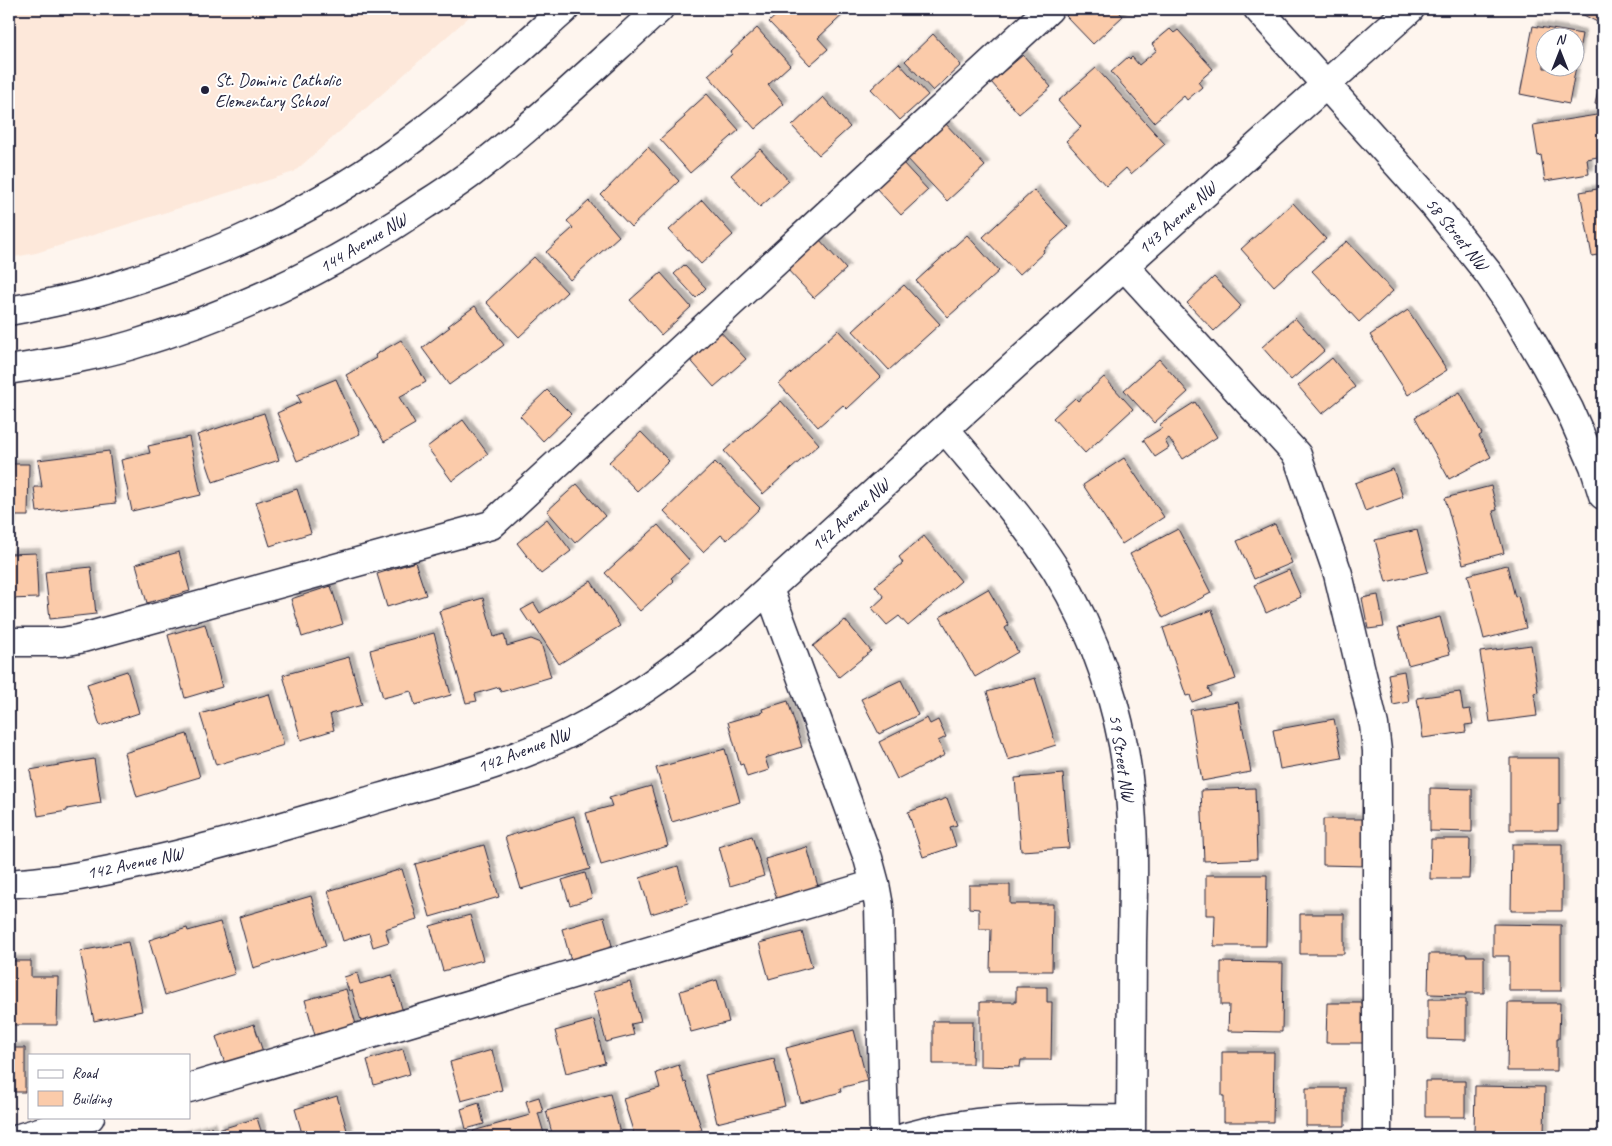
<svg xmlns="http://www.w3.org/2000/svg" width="1612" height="1146" viewBox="0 0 1612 1146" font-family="Caveat,sans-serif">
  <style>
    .built { fill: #fde8da }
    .building { fill: #fbcbaa; stroke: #22223b; fill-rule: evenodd; filter: url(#shadow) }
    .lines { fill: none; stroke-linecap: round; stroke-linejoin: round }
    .minor-casing { stroke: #22223b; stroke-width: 31 }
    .minor { stroke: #fff; stroke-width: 28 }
    .poi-dot { fill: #22223b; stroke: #fff; stroke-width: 2 }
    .labels { text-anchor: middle; stroke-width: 4; stroke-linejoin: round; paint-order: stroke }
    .poi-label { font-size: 18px; fill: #22223b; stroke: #fff; text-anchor: start }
    .street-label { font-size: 18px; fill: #22223b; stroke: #fff }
  </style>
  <defs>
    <filter id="shadow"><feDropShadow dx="4.5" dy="-4.5" stdDeviation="1" flood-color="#0004"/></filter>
  </defs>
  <rect width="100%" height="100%" fill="#fef5ee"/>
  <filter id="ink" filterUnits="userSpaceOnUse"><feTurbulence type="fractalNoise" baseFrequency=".02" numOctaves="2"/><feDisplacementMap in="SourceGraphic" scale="10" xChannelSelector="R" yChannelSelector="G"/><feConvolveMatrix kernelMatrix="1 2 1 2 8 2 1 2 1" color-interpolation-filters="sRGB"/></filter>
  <g filter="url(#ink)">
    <!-- built -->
    <path class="built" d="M9,9H478L294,172L36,253L9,258Z"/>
    <!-- building -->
    <path class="building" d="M783,9H849L818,38L828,49L810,65L769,22Z
      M1073,9H1116L1123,16L1093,44L1066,16Z
      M1572,9H1603V25Z
      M1533,26L1582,34L1569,104L1520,94ZM1544,38H1574V68H1544Z
      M757,28L790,65L768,85L784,104L755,129L708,75L732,54L731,52Z
      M1170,29L1174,33L1178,30L1213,69L1198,82L1202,87L1187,100L1184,96L1154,122L1111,72L1128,57L1130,59L1132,57L1139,65L1157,50L1152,44Z
      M933,34L961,65L933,91L905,61Z
      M1023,55L1051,87L1019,114L991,82Z
      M899,63L928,95L900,120L871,89Z
      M1096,68L1165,144L1131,174L1126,168L1106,186L1066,141L1081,127L1058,101Z
      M1600,83L1603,84V106L1595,104Z
      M707,94L739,130L690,173L660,139L685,117L684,115Z
      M823,97L850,127L819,155L792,126Z
      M1603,114V156L1587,159L1589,174L1545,181L1541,155L1538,156L1533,125Z
      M944,122L985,166L947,201L906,157Z
      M648,147L679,181L631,227L601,195Z
      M760,149L789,181L760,207L731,175Z
      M902,162L928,190L901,215L875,187Z
      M1603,188V254L1592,256L1580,192Z
      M1034,190L1068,227L1043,250L1044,252L1019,275L983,237Z
      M702,200L733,235L701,264L669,230Z
      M589,201L619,236L570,280L546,252L573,228L567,221Z
      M1293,203L1326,239L1274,286L1241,249Z
      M967,235L999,271L948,317L916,281Z
      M819,239L846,269L814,298L786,268Z
      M1347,241L1393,291L1359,322L1312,271Z
      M534,257L567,292L519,337L486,302Z
      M684,265L706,288L696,298L674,274Z
      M661,273L691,307L661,335L630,300Z
      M1214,277L1241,306L1214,331L1187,303Z
      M904,285L940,324L889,370L853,331Z
      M475,306L504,345L449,385L422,348L450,327L448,326Z
      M1408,310L1447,370L1408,395L1370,335Z
      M1295,318L1324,351L1291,380L1262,347Z
      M717,328L746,359L714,387L687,356Z
      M838,330L881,377L847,409L843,405L818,427L779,384Z
      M401,340L426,382L399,397L415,424L384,442L346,375L376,358L375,355Z
      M1332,358L1355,387L1322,414L1298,386Z
      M1159,359L1188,392L1154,423L1124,390Z
      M1104,377L1133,409L1085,453L1053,418L1075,398L1078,401Z
      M336,379L360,434L297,461L277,413L301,402L297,395Z
      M547,390L571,414L543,441L520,416Z
      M1460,392L1482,434L1479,436L1491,457L1449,479L1415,417Z
      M781,401L819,444L763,494L724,451Z
      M1195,402L1217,437L1183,459L1169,438L1165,441L1169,448L1155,457L1143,440L1162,428L1159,425Z
      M264,413L279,460L213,482L197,435Z
      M463,420L488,454L452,481L427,447Z
      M641,432L669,461L637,491L609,462Z
      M189,437L201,495L132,511L121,460L150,453L148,446Z
      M109,451L116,503L37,512L34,487H42L38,460Z
      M1124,458L1164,517L1122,544L1083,485Z
      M715,462L760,508L727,540L721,535L703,552L664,511Z
      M9,464H29L28,516H11V528H9Z
      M1393,469L1403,497L1365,511L1355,483Z
      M577,484L605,516L575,543L547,511Z
      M1491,486L1497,510L1493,511L1504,553L1463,564L1445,498Z
      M297,489L311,533L270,546L256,502Z
      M547,519L571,551L541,574L517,543Z
      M1275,524L1292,563L1254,579L1237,541Z
      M658,525L690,561L671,578L674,581L640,611L605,573Z
      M1178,529L1211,593L1163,618L1130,554Z
      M1417,530L1428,572L1386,582L1375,540Z
      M924,536L961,581L908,626L899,616L887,625L872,608L884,597L875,586L903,563L899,557Z
      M179,552L190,591L147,603L136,564Z
      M36,553L38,598L9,599V554Z
      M415,562L426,595L387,607L377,574Z
      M1507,565L1515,597L1518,596L1526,628L1484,639L1468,575Z
      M91,567L96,614L50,619L45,572Z
      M1289,570L1301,597L1266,613L1254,585Z
      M591,581L620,626L559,664L531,621L529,622L521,610L534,603L540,613Z
      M331,586L343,624L302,637L291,599Z
      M988,589L1009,625L1005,628L1018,652L975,677L940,617Z
      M1378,595L1384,627L1368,629L1362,598Z
      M483,598L494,637L504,634L507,646L531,639L541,643L551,677L501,692L499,687L475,694L477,701L466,703L439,611Z
      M1212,610L1236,679L1208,688L1211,695L1192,702L1190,695L1186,696L1163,628Z
      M1440,617L1450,654L1408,665L1398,628Z
      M845,620L871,651L839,677L813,646Z
      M205,624L222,687L185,698L168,635Z
      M434,633L451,695L415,705L411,691L383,698L370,650Z
      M1531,645L1538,692L1534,693L1537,716L1490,722L1480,652Z
      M349,657L362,705L330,714L334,730L301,740L283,675Z
      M127,671L139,713L100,726L87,684Z
      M1404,671L1409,702L1393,705L1388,674Z
      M1035,678L1056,745L1008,760L987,692Z
      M901,680L918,715L879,734L861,699Z
      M1460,692L1463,710L1470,709L1473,724L1465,725L1466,732L1423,738L1417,698Z
      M269,694L284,745L216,765L200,714Z
      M788,701L802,747L765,758L769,770L747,777L743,764L740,765L728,722L763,712L762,709Z
      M1238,702L1251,772L1202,781L1190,710Z
      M927,718L930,724L938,720L946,737L938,741L945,755L897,779L879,742Z
      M1334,719L1342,758L1280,769L1273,730Z
      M187,734L200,777L166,787V788L137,797L124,753Z
      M725,749L740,802L672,822L656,768Z
      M1510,758H1560V804H1558V830H1510Z
      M94,759L101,803L67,809V811L38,816L30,770Z
      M1063,774L1069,848L1021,851L1015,778Z
      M651,786L668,846L601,865L586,813L612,806L609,798Z
      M1255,788L1257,859L1204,861L1201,790Z
      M1430,788L1472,789V832L1430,831Z
      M947,798L957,825L950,827L956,846L923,857L908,812Z
      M574,816L590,869L521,889L505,837Z
      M1323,819H1365V866L1323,865Z
      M752,836L764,876L730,886L719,847Z
      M1431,839H1470L1469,879H1430Z
      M1512,844H1562V911H1511Z
      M484,845L499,897L430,917L415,864Z
      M807,847L819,890L778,903L765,859Z
      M678,866L688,903L651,914L640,878Z
      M402,869L417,919L385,929L389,942L373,947L369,933L343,941L328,891Z
      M585,873L592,898L570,905L562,880Z
      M1206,875H1267L1266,946H1214L1215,915H1206Z
      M969,885H1010V904H1053L1052,971H990L991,929H979V909L969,908Z
      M311,896L326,946L253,968L239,917Z
      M1300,914H1344V954H1300Z
      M470,915L483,960L443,971L430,926Z
      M604,917L613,949L571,961L562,929Z
      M220,922L235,974L165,995L149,940L187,928L188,931Z
      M1493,924L1561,925V991H1509V956H1493Z
      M802,932L812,967L769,979L759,943Z
      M128,942L142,1011L94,1021L80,951Z
      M1429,954H1466V956H1484V993H1466V995L1428,994Z
      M9,961H31V977H58L57,1025H9Z
      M1221,962L1283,963L1282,1032L1228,1031L1229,1005H1221Z
      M357,973L360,984L392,975L403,1012L362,1024L352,990L349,991L344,977Z
      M717,980L729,1022L691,1032L680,991Z
      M630,982L641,1022L631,1024L634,1035L606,1042L593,992Z
      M1016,987H1047V1002H1052L1051,1060H1021L1020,1067L980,1066V1002H1016Z
      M346,989L357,1028L316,1039L305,1000Z
      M1428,999H1466V1040L1428,1039Z
      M1327,1003H1369L1368,1043H1326Z
      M1508,1003H1560L1559,1039H1557V1071H1507Z
      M594,1020L605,1063L566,1073L555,1031Z
      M933,1021H973L972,1064H933Z
      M254,1024L263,1052L225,1064L216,1037Z
      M854,1030L867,1081L840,1088L841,1092L801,1103L786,1048Z
      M9,1048H25V1092H9Z
      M403,1049L410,1074L374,1085L367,1060Z
      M492,1050L502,1090L461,1101L450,1062Z
      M1222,1052H1274L1273,1122H1224V1096H1222Z
      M774,1059L785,1106L717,1123L705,1075Z
      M679,1065L684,1083L686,1082L702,1130L678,1137H635L623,1099L660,1088L656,1073Z
      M1425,1081H1465V1117H1425Z
      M1475,1086L1545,1087L1544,1135L1474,1134Z
      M1306,1088H1345V1126H1306Z
      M610,1094L621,1137H553L546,1111Z
      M337,1096L349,1137H303L295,1109Z
      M539,1097L543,1112L538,1113L545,1137H475L473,1131L530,1115L526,1101Z
      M479,1103L484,1124L466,1129L461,1109Z
      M257,1118L263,1137H220L218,1130Z
      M211,1127L215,1137H177Z
      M461,1131L463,1137H439Z
      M1327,1135L1367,1136V1137H1327Z"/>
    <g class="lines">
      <defs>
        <path id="minor" d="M1258,9L1434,205L1489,274L1511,306L1546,366L1569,409L1594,466L1603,495
          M1124,266L1297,455L1338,574L1374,725L1377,751V1137
          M9,311C46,304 83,297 119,285C228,252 332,202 422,132C472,94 518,51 565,9
          M9,370C50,363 92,357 132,345C238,313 334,267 426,204C442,194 458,183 473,172C538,122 598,64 659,9
          M945,429C983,475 1024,520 1056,570C1095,633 1122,713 1129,786C1135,838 1133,890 1132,942C1132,1007 1131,1072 1131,1137
          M9,642H62L79,639L491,525L1049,9
          M9,884C27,882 45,881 62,879C170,861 275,829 379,798C444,779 511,763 572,732C625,705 674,669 721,632L1124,266L1410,9
          M875,884L879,906L884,1137
          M189,1088L875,884L868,858L769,589
          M22,1137L90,1117
          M906,1137C929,1131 953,1126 977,1123C1028,1117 1080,1120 1131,1119"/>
      </defs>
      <!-- minor casing -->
      <use href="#minor" class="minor-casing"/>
      <!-- minor -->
      <use href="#minor" class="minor"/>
    </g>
  </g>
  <!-- markers -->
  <circle class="poi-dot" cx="205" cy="90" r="5"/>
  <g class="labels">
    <!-- poi labels -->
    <g class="poi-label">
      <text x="215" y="86">St. Dominic Catholic<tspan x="215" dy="21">Elementary School</tspan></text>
    </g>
    <!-- street labels -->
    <g class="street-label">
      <text transform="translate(1177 218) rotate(-42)" y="6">143 Avenue NW</text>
      <text transform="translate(1457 234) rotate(51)" y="6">58 Street NW</text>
      <text transform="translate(363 243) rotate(-31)" y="6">144 Avenue NW</text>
      <text transform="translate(850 515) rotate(-42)" y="6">142 Avenue NW</text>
      <text transform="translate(524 750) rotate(-21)" y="6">142 Avenue NW</text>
      <text transform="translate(1122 758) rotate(81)" y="6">59 Street NW</text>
      <text transform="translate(135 863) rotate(-12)" y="6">142 Avenue NW</text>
    </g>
  </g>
  <!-- margin -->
  <rect width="1612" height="1146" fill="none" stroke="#fff" stroke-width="30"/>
  <rect x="15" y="15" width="1582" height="1116" fill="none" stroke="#22223b" stroke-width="2" filter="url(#ink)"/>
  <!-- legend -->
  <rect x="28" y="1054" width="162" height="65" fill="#ffffff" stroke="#a7a7b1"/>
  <rect x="38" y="1070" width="25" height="8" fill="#ffffff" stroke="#a7a7b1"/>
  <text x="72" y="1078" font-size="15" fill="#22223b">Road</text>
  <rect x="38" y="1091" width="25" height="15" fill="#fbcbaa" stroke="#a7a7b1"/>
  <text x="72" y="1104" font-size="15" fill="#22223b">Building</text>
  <!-- north arrow -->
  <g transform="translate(1560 52)"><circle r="24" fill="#ffffff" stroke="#a7a7b1"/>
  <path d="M0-4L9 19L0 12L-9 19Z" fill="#22223b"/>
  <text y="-8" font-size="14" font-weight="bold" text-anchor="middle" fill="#22223b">N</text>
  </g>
</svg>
